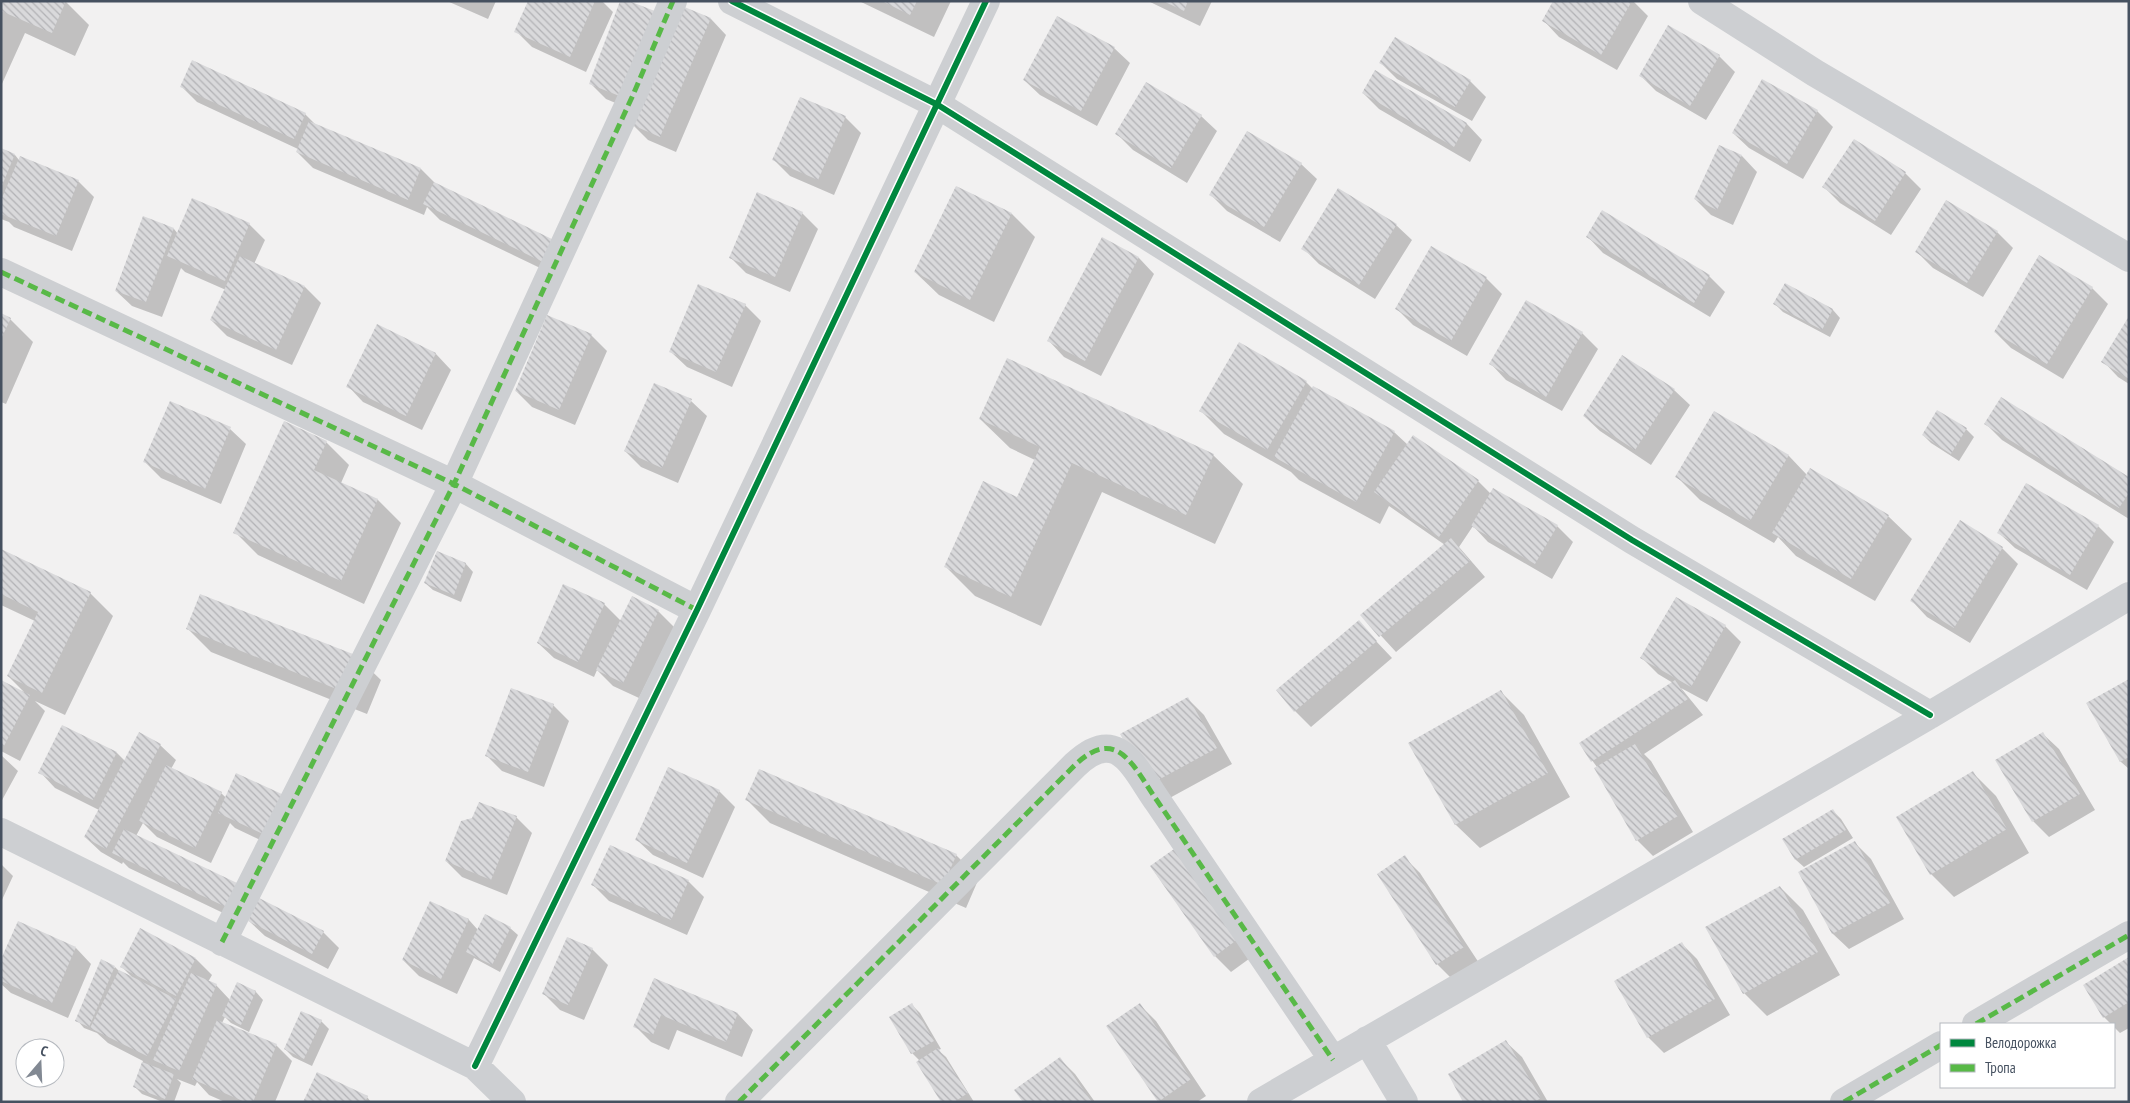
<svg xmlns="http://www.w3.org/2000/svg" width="2130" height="1103" viewBox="0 0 2130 1103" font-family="'PT Sans Narrow',sans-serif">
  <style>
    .shadow { fill: #0003 }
    .building { fill: url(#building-back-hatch) }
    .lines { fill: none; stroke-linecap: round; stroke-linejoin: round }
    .minor { stroke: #cdcfd2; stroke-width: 28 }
    .quiet { stroke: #58b947; stroke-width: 5; stroke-dasharray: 10 5; stroke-linecap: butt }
    .cycleway-casing { stroke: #fff; stroke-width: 9 }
    .cycleway { stroke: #00873e; stroke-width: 6 }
  </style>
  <defs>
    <pattern id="building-back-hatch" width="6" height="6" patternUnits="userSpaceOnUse" patternTransform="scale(1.25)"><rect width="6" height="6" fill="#d9d9db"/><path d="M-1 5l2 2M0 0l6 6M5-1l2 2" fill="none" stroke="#b2b2b5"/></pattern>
  </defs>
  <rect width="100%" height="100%" fill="#f2f1f1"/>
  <!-- shadow -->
  <path class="shadow" d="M1,1L66,2L89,25L75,56L25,33L1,86Z
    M447,1H496L488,19Z
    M529,1H602L613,12L586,72L532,47L516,31Z
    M859,1H951L934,37Z
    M1148,1H1212L1200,26Z
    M1555,1H1633L1648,16L1617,70L1559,37L1544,21Z
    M682,7L711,19L726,35L676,152L648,140L632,124L637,112L606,99L590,83L659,14Z
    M1114,48L1130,63L1097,126L1040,95L1024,80Z
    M1719,56L1735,72L1706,120L1656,91L1640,75Z
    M1381,63L1470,81L1486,97L1472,121L1397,79Z
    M1375,71L1467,124L1482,140L1470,162L1379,109L1363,93Z
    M181,86L305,114L316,125L421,169L436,184L555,242L561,278L440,220L427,207L424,215L313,168L297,152L298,149L197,102Z
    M1817,111L1833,127L1803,179L1749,148L1733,133Z
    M1201,116L1217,131L1187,183L1133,150L1117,134Z
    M845,117L861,133L834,195L790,176L774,160Z
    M1720,146L1742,156L1757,172L1733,225L1711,215L1695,199Z
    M1,149L15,155L19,160L78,181L94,197L72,251L14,227L9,222L1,219Z
    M1301,164L1317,179L1280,242L1227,211L1211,195Z
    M1905,173L1921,189L1891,235L1840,203L1824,187Z
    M956,187L1012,214L1035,237L994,322L939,295L915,272Z
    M1603,212L1709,276L1725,292L1710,317L1603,253L1588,237Z
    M802,213L818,229L790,292L746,273L730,257Z
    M144,218L174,229L178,234L249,224L265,240L254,264L305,287L321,303L292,365L227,336L211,320L226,290L185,272L181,268L162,317L132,306L116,291Z
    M1396,225L1412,240L1375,299L1319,264L1303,248Z
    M1997,232L2013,248L1983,297L1933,268L1917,252Z
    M1102,239L1139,258L1154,274L1101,376L1064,357L1049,341Z
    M1432,248L1486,278L1502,294L1467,356L1413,325L1397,309Z
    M2040,257L2092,288L2108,304L2063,379L2011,348L1995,332Z
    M1785,285L1833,310L1840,318L1830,337L1783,312L1775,304Z
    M745,305L761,321L732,387L687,367L671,352Z
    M1,315L10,319L33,342L6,404L1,402Z
    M2129,318V384L2118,377L2103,361Z
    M1582,333L1598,349L1562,411L1506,380L1491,364Z
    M591,335L607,351L575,425L532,407L516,391Z
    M436,354L451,370L422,430L363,402L348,386Z
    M1306,382L1313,389L1314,388L1394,432L1408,445L1478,481L1491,494L1557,526L1573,542L1552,579L1488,542L1473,526L1459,547L1485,577L1396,652L1362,615L1445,545L1389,506L1380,524L1299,480L1291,472L1224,434L1201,411Z
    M1674,390L1690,405L1651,465L1600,431L1584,416Z
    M691,401L707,416L678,483L641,467L625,451Z
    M1938,412L1966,429L1974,437L1959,461L1931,443L1923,435Z
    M1715,413L1789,456L1807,475L1888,516L1912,539L1875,601L1796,556L1778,537L1774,543L1700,500L1677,477Z
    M980,419L1213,455L1243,484L1215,544L1102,492L1041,626L975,596L945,566L1017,498L1035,460L1010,448Z
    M1986,424L2129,479V519L2002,440Z
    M230,429L246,444L221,504L161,478L145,462Z
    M326,442L349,465L341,483L378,500L401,523L364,604L258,555L235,532Z
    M2027,485L2098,526L2114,542L2087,590L2015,548L1999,533Z
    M2002,548L2018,564L1970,643L1927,617L1912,601Z
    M1,550L90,593L113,616L65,715L35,701L45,711L20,761L1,751V681L25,693L8,676L35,621L1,605Z
    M437,553L466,564L473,572L461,602L433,590L425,583Z
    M1676,598L1725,626L1741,642L1707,702L1681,688L1703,715L1644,754L1651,761L1693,832L1653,856L1637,840L1597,767L1580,744L1673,683L1658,674L1642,658Z
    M604,604L621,621L658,611L674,627L639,698L613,686L597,670L594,677L554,658L538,643Z
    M1358,622L1392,658L1311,727L1295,711Z
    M188,629L357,657L381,680L367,714L211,652Z
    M2129,680V769L2121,762L2087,703Z
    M1501,692L1524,715L1570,797L1480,848L1456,825L1410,743Z
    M1188,699L1204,715L1232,764L1166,800L1150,785Z
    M553,705L569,721L544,787L502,771L487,756Z
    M63,727L117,753L125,761L160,745L176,760L171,769L221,793L281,850L235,828L230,823L211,863L157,837L143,823L136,836L236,884L242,922L129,868L123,862L122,864L101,852L85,837L99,810L55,788L40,772Z
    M2043,734L2059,749L2095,810L2049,837L2033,821Z
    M1,755L18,771L1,802Z
    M1973,773L1996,796L2029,853L1954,897L1931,874Z
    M719,791L735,807L703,878L653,855L637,840Z
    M747,800L956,855L979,878L966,908L770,823Z
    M1833,811L1841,819L1853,838L1804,867L1796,860L1784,839Z
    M516,817L532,833L507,895L462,877L446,861Z
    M1855,843L1871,859L1904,919L1849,949L1833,934L1800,873Z
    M1404,857L1420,873L1479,963L1453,980L1437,964Z
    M1,864L13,876L1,902Z
    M1151,867L1253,956L1231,972L1215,956Z
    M688,881L704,897L687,935L609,901L593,885Z
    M1780,887L1803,910L1840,975L1767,1016L1744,993Z
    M430,903L469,920L478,930L510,928L518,935L500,972L474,958L457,994L419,976L403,960Z
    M249,921L323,932L339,948L328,969L265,936Z
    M141,930L196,959L212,975L208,982L216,985L230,1000L238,983L256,992L263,1000L249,1032L231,1023L225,1017L222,1023L276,1045L292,1061L275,1102H225L209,1095L197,1082L195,1086L177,1079L181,1083L174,1102H163L142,1094L134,1086L143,1061L108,1043L97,1033L84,1028L77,1020L115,967L120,972L132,977L122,967Z
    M1681,943L1697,959L1730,1015L1664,1053L1648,1037Z
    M76,948L91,964L68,1018L11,993L1,984V962Z
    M592,949L608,965L584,1020L560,1010L544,994Z
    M2129,959V1028L2120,1033L2114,1027V1024H2111L2104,1017L2085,986Z
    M655,979L738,1014L753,1030L742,1057L677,1030L669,1050L651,1042L635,1026Z
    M912,1005L920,1013L941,1049L938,1050L946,1057L974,1102H943L920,1061L912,1053Z
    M1140,1005L1156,1021L1206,1096L1197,1102H1159L1108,1026Z
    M321,1021L329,1029L312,1066L293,1057L285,1049Z
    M1506,1042L1522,1057L1548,1102H1465Z
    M1060,1059L1075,1074L1095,1102H1024Z
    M367,1097L371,1102H304Z"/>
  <!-- building -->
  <path class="building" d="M1,1H66L52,33L1,11Z
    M528,1H595L570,57L514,32Z
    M620,1H629L660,13L627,99L589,84Z
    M882,1H917L910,15Z
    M1163,1H1188L1184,11Z
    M1553,1H1632L1601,55L1542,21Z
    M682,6L711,18L660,137L630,124Z
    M1057,16L1115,47L1081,111L1023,80Z
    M1668,25L1720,55L1690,106L1639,76Z
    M1395,37L1471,80L1455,107L1379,63Z
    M192,60L306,113L294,139L180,87Z
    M1375,70L1467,123L1454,147L1362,93Z
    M1762,79L1818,110L1787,164L1732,133Z
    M1146,82L1202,115L1171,168L1115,134Z
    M800,97L846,116L818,180L772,160Z
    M309,121L421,168L408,200L296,152Z
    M1247,131L1302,163L1264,227L1209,195Z
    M1854,139L1906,172L1875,221L1822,187Z
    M1719,145L1742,155L1717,210L1694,199Z
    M1,148L15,154L1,188Z
    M20,156L79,180L56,236L1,214V200Z
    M434,182L556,241L545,263L423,204Z
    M956,186L1012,213L970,300L914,272Z
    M1338,188L1397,224L1359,285L1301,249Z
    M757,192L803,212L775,277L729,258Z
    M192,198L250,223L225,281L167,256Z
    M1946,200L1998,231L1967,283L1915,252Z
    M1602,210L1710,275L1694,303L1586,237Z
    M143,216L174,228L146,302L115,291Z
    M1102,237L1139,257L1085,361L1047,341Z
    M1431,246L1487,277L1451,341L1395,309Z
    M2039,255L2093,287L2047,364L1994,332Z
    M240,256L305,286L276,350L210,320Z
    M1785,283L1833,309L1822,330L1773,304Z
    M698,284L746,304L716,372L669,352Z
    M1526,300L1583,332L1546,397L1489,364Z
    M1,313L11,318L1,339Z
    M547,315L592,334L559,410L515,391Z
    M2129,316V379L2101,362Z
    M377,324L436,353L406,416L346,387Z
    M1239,342L1307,381L1267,450L1199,411Z
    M1622,355L1675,389L1635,450L1583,416Z
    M1007,358L1214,454L1186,515L1072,463L1011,597L944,567L983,481L1017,497L1040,447L979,419Z
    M654,383L692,399L662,468L624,451Z
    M1313,386L1395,431L1356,502L1274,457Z
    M2001,397L2129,477V493L2119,508L1984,424Z
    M170,401L231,427L205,489L143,462Z
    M1937,410L1967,428L1951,454L1922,435Z
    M1714,411L1789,455L1750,521L1675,477Z
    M284,421L327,441L314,470L378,499L341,581L233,533Z
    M1413,435L1479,480L1439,537L1374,492Z
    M1810,468L1889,515L1851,579L1772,533Z
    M2026,483L2099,525L2070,575L1997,533Z
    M1493,488L1558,525L1535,564L1471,526Z
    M1960,520L2003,547L1954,628L1910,601Z
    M1451,538L1470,561L1379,637L1360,615Z
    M1,549L91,592L42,693L7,676L38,612L1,594Z
    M437,551L466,563L454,595L424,583Z
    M563,584L605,603L578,662L537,643Z
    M200,594L358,656L344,692L186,629Z
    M632,596L659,610L623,683L596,670Z
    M1676,597L1726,625L1691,687L1640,658Z
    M1359,620L1377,641L1294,712L1276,690Z
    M2129,679V757L2120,762L2086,703Z
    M1,680L30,695L4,746L1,745Z
    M1675,680L1688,699L1591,762L1579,743Z
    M511,688L554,704L528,772L485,756Z
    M1501,690L1548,773L1455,825L1408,743Z
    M1188,697L1217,748L1149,785L1120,734Z
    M62,725L117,752L93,800L38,773Z
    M139,732L161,744L106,849L84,837Z
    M2043,732L2080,794L2032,822L1995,760Z
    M1635,744L1678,816L1636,841L1594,768Z
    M166,765L222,792L195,848L139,821Z
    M668,767L720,790L687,863L635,840Z
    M759,769L957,854L943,885L745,800Z
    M1973,771L2007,829L1930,875L1896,817Z
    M236,773L284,795L265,835L218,813Z
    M479,802L517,816L491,880L445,861L461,821L472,818Z
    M1833,809L1846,830L1795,860L1782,839Z
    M124,829L237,883L226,907L112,853Z
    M1855,841L1890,903L1832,934L1798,872Z
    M610,845L689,880L671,920L591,885Z
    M1174,849L1238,939L1214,957L1150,866Z
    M1405,855L1464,947L1436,965L1377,874Z
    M1780,886L1818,952L1743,994L1705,927Z
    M259,898L324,931L312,954L248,921Z
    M430,901L469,919L441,979L402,960Z
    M485,914L511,927L492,965L466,952Z
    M18,921L76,947L52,1003L1,981V959Z
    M140,928L196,958L176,996L120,967Z
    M567,937L593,948L568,1005L542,994Z
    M1682,942L1715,999L1647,1038L1614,981Z
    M2129,957V1002L2103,1018L2083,985Z
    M101,959L115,966L89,1027L75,1021Z
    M119,970L176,999L147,1056L90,1028Z
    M191,973L217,984L179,1071L153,1060Z
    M654,978L738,1013L726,1042L661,1015L653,1035L633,1027Z
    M237,982L256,991L241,1025L222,1016Z
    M912,1003L934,1041L911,1054L889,1017Z
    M1140,1003L1191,1079L1158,1102L1106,1026Z
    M301,1011L322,1020L304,1059L284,1049Z
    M217,1020L277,1044L253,1102H245L192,1079Z
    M1506,1040L1541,1098L1534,1102H1463L1448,1074Z
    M938,1048L968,1093L954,1102H941L916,1062Z
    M1060,1057L1092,1102H1023L1014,1090Z
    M142,1062L174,1074L165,1099L133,1087Z
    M317,1072L368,1096L365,1102H303Z"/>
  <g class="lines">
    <!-- minor -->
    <path class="minor" d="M732,1L938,105L1632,540L1930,715
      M1702,1L1815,73L2129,258
      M1,272L454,484L697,610
      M1,832L475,1066L512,1102
      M222,942L454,484L633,95L673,1
      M1976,1024L2129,935
      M1367,1040L1404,1102
      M475,1066L697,610L986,1
      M739,1102L1075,765C1118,724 1134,768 1158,802L1333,1060
      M1261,1102L1930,715L2129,596
      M1844,1102L1941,1045"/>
    <!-- quiet -->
    <path class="quiet" d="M1,272L454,484L697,610
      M222,942L454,484L633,95L673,1
      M1976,1024L2129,935
      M739,1102L1075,765C1118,724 1134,768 1158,802L1333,1060
      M1844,1102L1941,1045"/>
    <defs>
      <path id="cycleway" d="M732,1L938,105L1632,540L1930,715
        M475,1066L697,610L986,1"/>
    </defs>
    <!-- cycleway casing -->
    <use href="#cycleway" class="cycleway-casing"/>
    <!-- cycleway -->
    <use href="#cycleway" class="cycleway"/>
  </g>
  <!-- border -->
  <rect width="2130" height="1103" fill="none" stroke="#465160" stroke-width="5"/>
  <!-- legend -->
  <rect x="1940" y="1023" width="175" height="65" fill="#ffffff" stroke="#b5b9bf"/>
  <rect x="1950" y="1039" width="25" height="8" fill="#00873e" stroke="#b5b9bf"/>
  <text x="1985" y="1048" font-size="15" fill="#465160">Велодорожка</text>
  <rect x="1950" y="1064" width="25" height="8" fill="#58b947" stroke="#b5b9bf"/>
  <text x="1985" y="1073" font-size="15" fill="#465160">Тропа</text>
  <!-- north arrow -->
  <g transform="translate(40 1063) rotate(19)"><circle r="24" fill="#ffffff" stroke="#b5b9bf"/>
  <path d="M0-4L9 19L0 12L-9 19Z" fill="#828993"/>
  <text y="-8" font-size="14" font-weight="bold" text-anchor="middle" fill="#465160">С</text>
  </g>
</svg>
